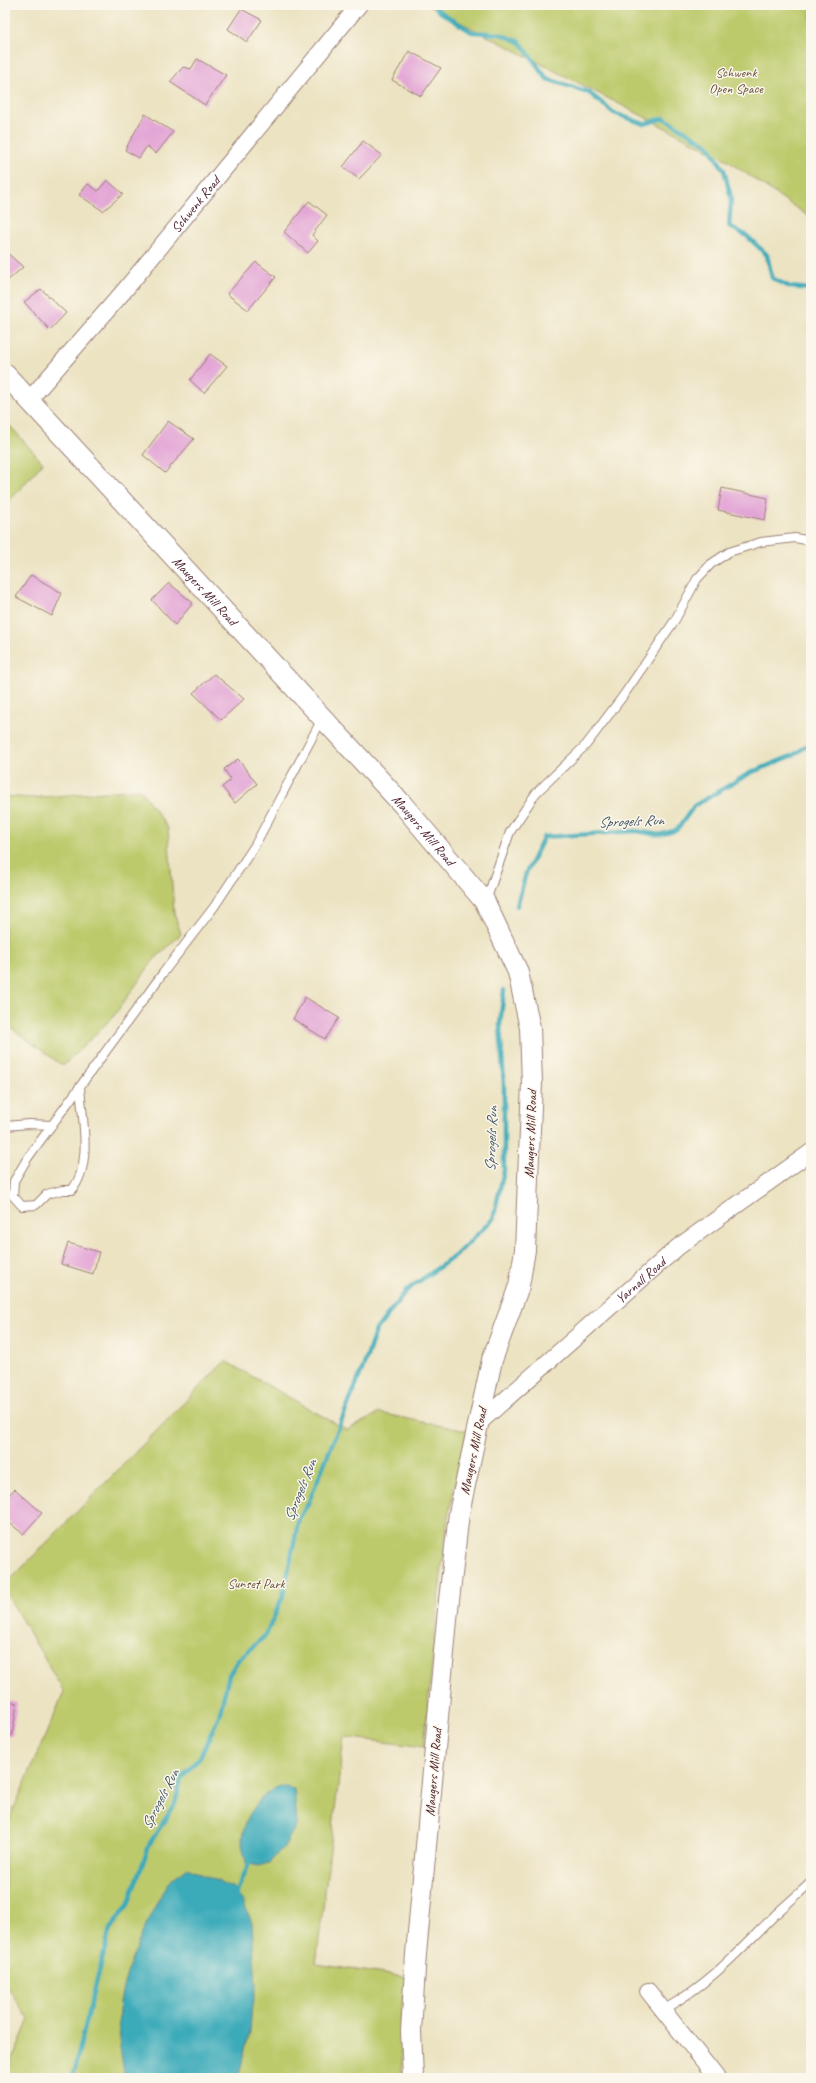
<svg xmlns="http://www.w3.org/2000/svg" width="816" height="2083" viewBox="0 0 816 2083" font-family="Caveat,sans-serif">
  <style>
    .green { fill: #bdca6c; stroke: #84744c }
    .water { fill: #3baab9; stroke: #426472 }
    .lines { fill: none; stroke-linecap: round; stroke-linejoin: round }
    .stream { stroke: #3baab9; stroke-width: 4.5 }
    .building { fill: #e3a5d6 }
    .service-casing { stroke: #9b8176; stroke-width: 10 }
    .minor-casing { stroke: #9b8176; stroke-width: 18 }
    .tertiary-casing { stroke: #9b8176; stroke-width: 22 }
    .service { stroke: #fff; stroke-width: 8 }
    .minor { stroke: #fff; stroke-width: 16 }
    .tertiary { stroke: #fff; stroke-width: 20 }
    .labels { text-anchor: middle; stroke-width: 3; stroke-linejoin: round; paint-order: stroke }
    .park-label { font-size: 14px; fill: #6c523e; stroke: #fbf7ec }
    .street-label { font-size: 14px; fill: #4a1f2b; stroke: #fbf7ec }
    .water-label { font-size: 15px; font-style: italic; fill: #445764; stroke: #fbf7ec }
  </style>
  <rect width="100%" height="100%" fill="#fbf7ec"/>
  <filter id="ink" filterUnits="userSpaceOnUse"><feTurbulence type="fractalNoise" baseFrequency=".025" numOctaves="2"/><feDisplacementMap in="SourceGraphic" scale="8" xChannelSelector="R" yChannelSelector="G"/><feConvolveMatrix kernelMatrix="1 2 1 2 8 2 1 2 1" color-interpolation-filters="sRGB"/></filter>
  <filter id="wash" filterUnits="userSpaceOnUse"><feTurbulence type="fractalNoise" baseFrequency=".012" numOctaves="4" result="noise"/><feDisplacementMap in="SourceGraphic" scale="16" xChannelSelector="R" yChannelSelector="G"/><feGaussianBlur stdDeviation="0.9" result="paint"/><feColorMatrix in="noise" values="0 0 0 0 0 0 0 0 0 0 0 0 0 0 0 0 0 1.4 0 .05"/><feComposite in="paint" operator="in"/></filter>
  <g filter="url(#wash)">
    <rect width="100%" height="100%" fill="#ece3c2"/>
    <!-- green -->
    <path class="green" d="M427,5H811V218L722,157Z
      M5,420L43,463L5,506Z
      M140,789L168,828L174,913L181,934L153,961L113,1017L63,1066L10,1027L5,1026V796L31,798Z
      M225,1361L347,1430L379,1413L467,1431L448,1517L438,1600L424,1747L344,1737L316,1964L405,1977C402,2010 398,2045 403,2078H5L29,2019L5,1984V1829L64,1692L5,1591V1585Z"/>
    <!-- water -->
    <path class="water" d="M281,1786L294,1789L297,1823L284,1847L269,1863L258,1866L246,1863C245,1856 242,1848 242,1841C242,1820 261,1791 281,1786Z
      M187,1868L232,1887L244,1903L252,1923L256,1986L252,2006L250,2031L238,2078H125C121,2056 117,2034 119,2011C121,1977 149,1912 168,1884C173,1877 180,1873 187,1868Z"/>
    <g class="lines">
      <!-- stream -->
      <path class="stream" d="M434,5L439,11L472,32L500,34L520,42L547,79L588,92L614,113L644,124L664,118L708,145L724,170L731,198L729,226L747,236L767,255L772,278L790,287L811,289
        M517,906L526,873L544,837L636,831L659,835L677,830L694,806L750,773L794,755L811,742
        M234,1898L251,1859
        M72,2078L110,1929L128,1905L150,1843L175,1804L181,1779L200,1757L219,1716L229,1675L238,1660L266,1635L283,1596L299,1518L308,1504L364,1365L376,1330L407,1290L456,1255L493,1219L504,1171V1085L500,1025L504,990"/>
    </g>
    <g id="blocks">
      <!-- building -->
      <path class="building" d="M241,9L262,20L247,42L228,29Z
        M409,51L441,68L421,96L392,80Z
        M197,59L226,75L205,105L170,82L183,67L191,69Z
        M145,114L173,132L156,154L147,146L139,158L125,150Z
        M363,141L382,155L359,179L343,167Z
        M107,180L123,194L103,211L79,195L88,184L98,191Z
        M309,201L327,215L312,235L318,241L308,253L284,232Z
        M5,251L23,267L5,283Z
        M256,262L276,277L248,310L227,294Z
        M41,289L66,313L50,330L24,302Z
        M210,354L227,366L204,393L190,380Z
        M168,421L194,439L165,473L143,455Z
        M722,488L768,498L765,520L718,510Z
        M31,575L62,593L52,616L16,597Z
        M169,583L193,603L175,625L152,600Z
        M214,674L244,699L221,720L193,693Z
        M238,759L257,784L235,803L222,787L231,780L224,769Z
        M305,997L339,1018L325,1039L293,1019Z
        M68,1243L99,1252L93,1274L61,1264Z
        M15,1489L42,1513L23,1534L5,1519V1498Z
        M5,1700L17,1703L12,1736H5Z"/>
    </g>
  </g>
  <g filter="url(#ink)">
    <use href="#blocks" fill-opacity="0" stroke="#9b8176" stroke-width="1"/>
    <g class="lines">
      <defs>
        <path id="service" d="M486,901L510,832L536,793L586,745L623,696L675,620L697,579L711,564L729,552L761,542L795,538L811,541
          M80,1087C82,1118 93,1164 72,1190H63L47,1194L36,1205L22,1206L13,1196L14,1181L27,1159L163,973L214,907L255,845L322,719
          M5,1126L29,1124L52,1125
          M663,2010C710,1983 735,1955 773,1917C785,1905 799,1894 811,1882"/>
        <g id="minor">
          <path id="s1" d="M29,400L124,291L359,5"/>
          <path id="s2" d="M480,1422L678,1247L811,1152"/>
          <path d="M648,1991L717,2078"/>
        </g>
        <g id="tertiary">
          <path id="s3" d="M5,374L403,805L485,902L518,972L530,1028L532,1083L525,1250L519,1286L492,1360L459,1513L448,1609L416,1954L411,2031L413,2078"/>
        </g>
      </defs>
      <!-- service casing -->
      <use href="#service" class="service-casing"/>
      <!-- minor casing -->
      <use href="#minor" class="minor-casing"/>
      <!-- tertiary casing -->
      <use href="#tertiary" class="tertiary-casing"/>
      <!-- service -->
      <use href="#service" class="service"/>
      <!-- minor -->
      <use href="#minor" class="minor"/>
      <!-- tertiary -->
      <use href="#tertiary" class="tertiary"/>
    </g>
  </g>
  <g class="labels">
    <!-- park labels -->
    <g class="park-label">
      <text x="736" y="77">Schwenk<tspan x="736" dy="16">Open Space</tspan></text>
      <text x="256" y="1588">Sunset Park</text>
    </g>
    <!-- street labels -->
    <g class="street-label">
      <text dy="5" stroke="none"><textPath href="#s1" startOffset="257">Schwenk Road</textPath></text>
      <text dy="5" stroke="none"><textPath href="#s3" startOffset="295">Maugers Mill Road</textPath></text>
      <text dy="5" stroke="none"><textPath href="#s3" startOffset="619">Maugers Mill Road</textPath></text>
      <text transform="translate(530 1134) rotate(-88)" y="5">Maugers Mill Road</text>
      <text dy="5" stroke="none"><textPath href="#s2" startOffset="214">Yarnall Road</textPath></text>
      <text transform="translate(473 1451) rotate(-78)" y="5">Maugers Mill Road</text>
      <text transform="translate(433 1772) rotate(-85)" y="5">Maugers Mill Road</text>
    </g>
    <!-- water labels -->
    <g class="water-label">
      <text transform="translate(631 821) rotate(-2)" y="5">Sprogels Run</text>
      <text transform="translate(491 1139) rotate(-88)" y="5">Sprogels Run</text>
      <text transform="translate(300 1490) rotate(-68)" y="5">Sprogels Run</text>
      <text transform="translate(160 1799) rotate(-63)" y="5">Sprogels Run</text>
    </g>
  </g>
  <!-- margin -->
  <rect width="816" height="2083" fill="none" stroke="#fbf7ec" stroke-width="20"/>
</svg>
